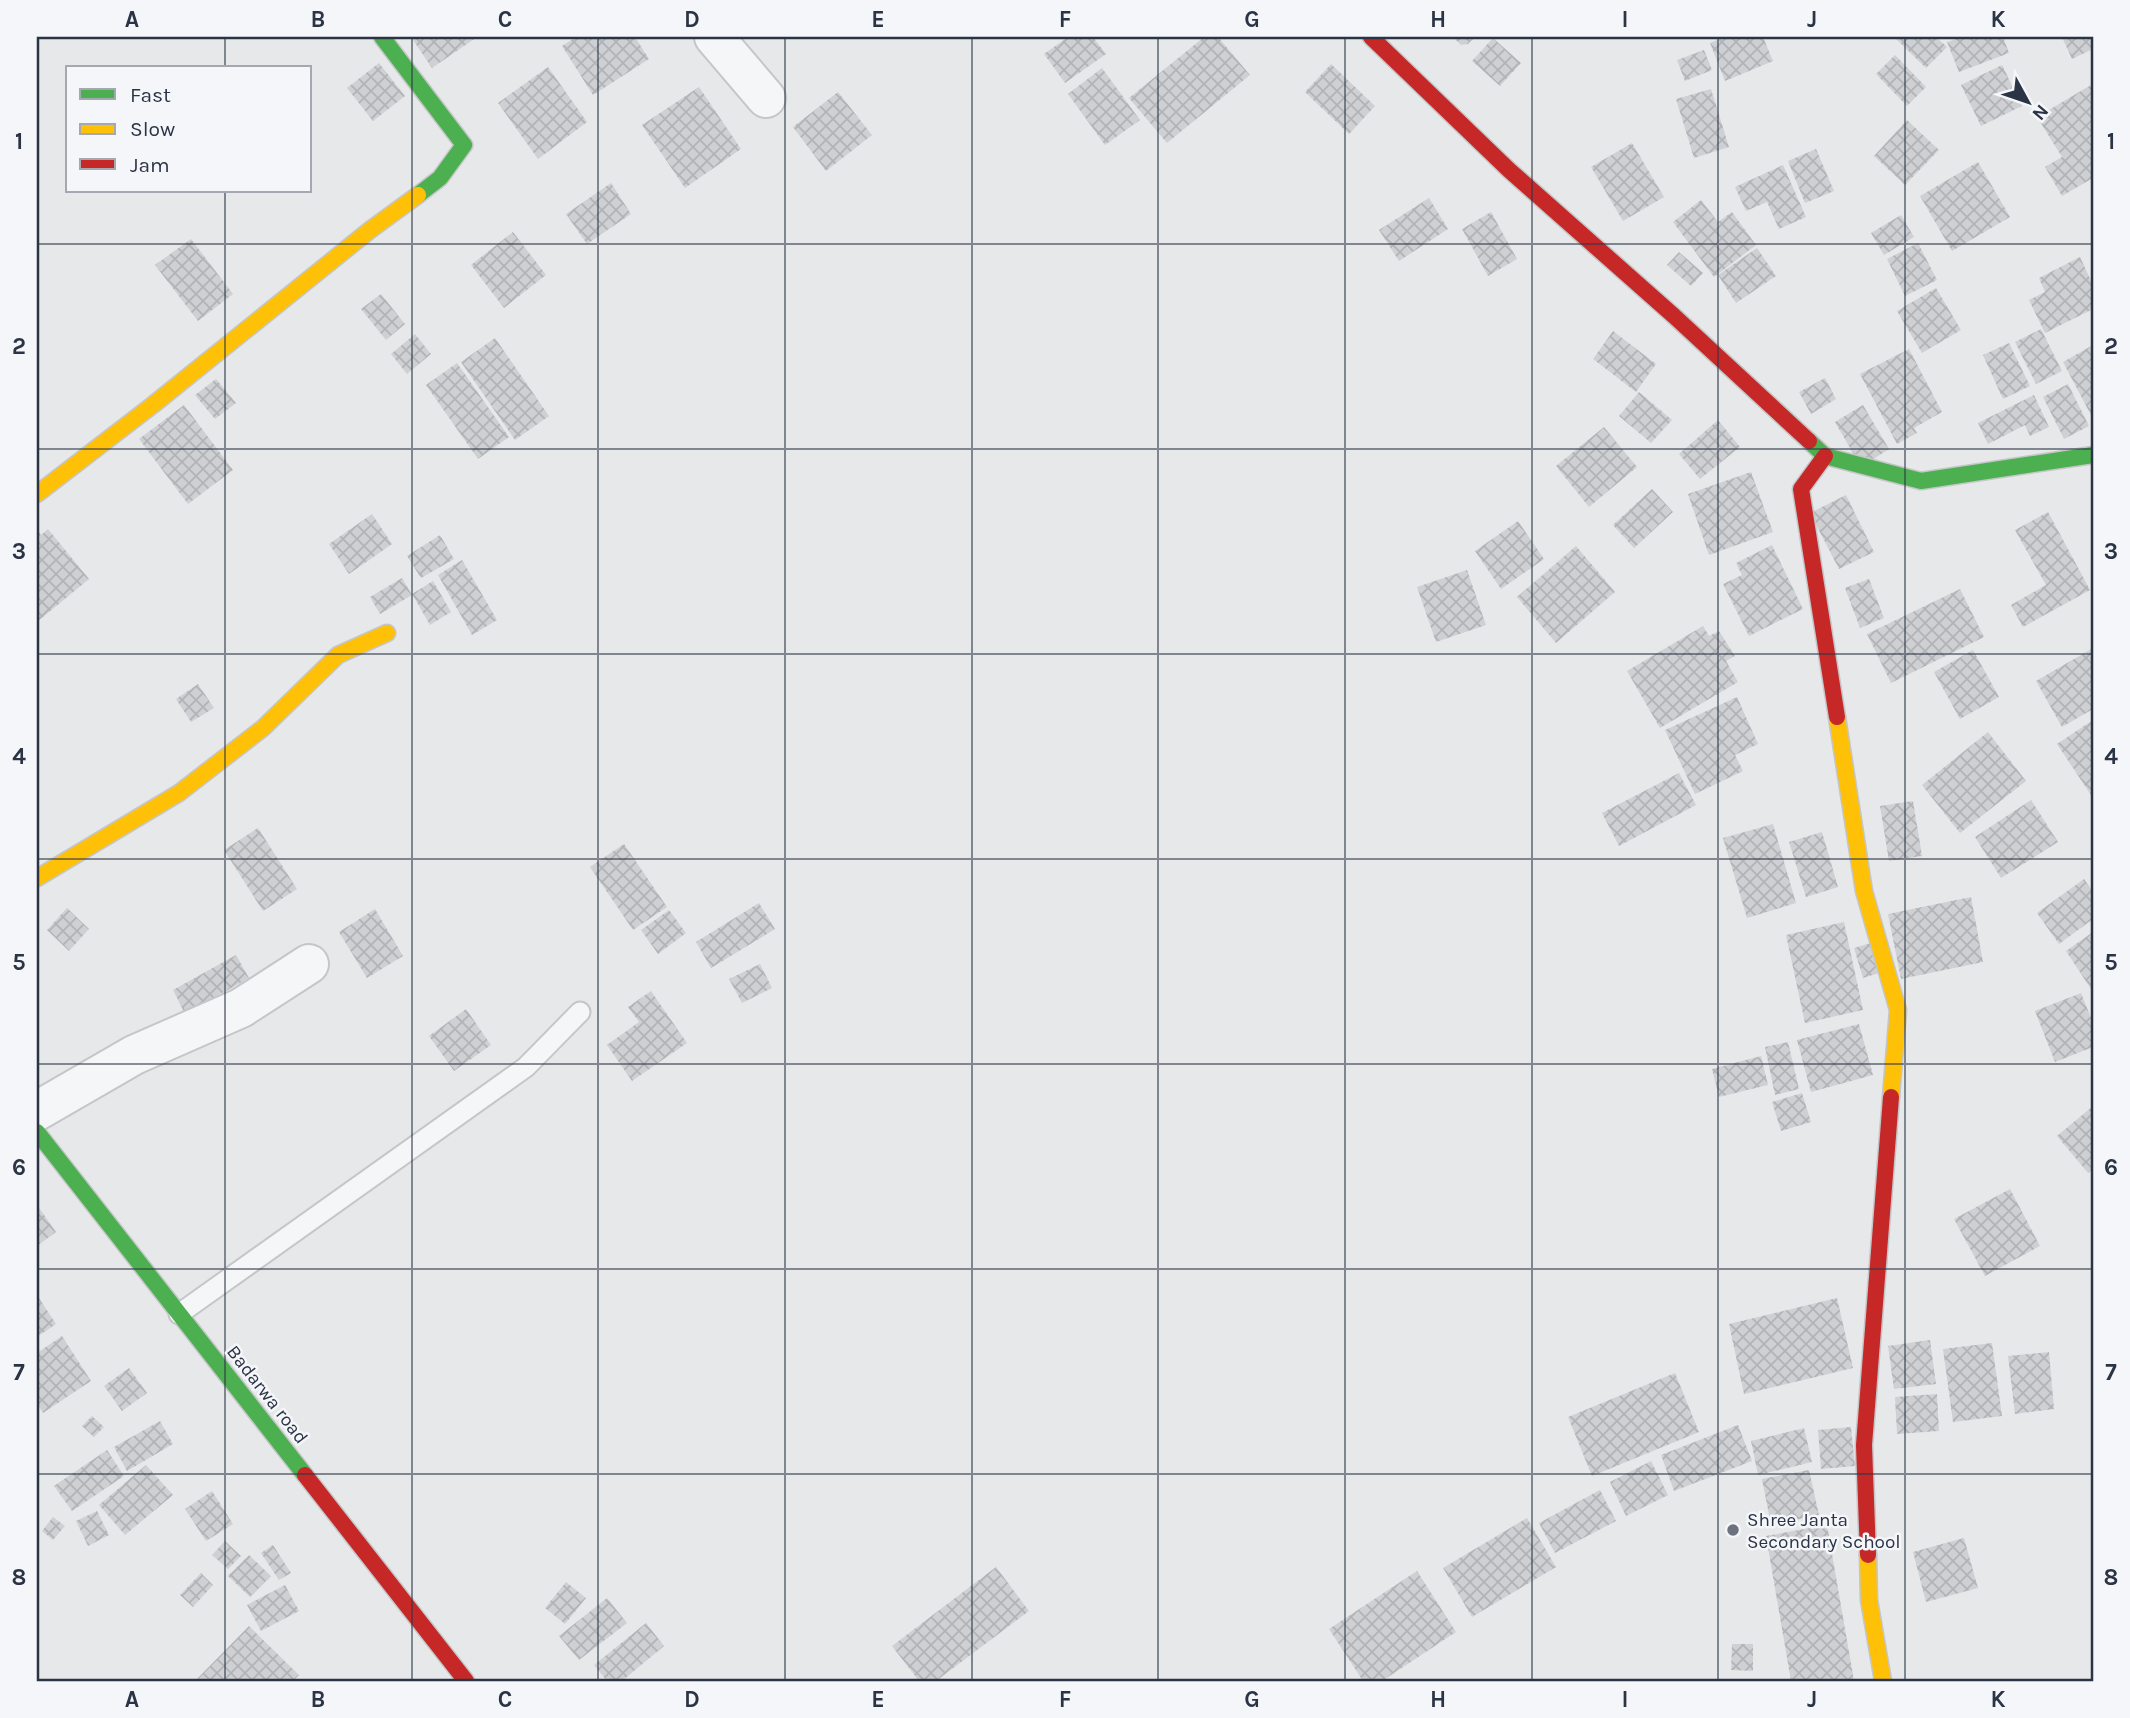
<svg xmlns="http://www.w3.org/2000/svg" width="2130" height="1718" viewBox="0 0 2130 1718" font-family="Karla,sans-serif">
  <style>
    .building { fill: url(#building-cross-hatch) }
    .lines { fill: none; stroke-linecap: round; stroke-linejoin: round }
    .lane-casing { stroke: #c4c6c8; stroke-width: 23 }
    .street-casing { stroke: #c4c6c8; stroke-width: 42 }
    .fast-casing { stroke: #c4c6c8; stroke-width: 19 }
    .slow-casing { stroke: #c4c6c8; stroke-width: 19 }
    .jam-casing { stroke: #c4c6c8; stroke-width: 19 }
    .lane { stroke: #f5f6f7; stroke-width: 19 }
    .street { stroke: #f5f6f7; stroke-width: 38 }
    .fast { stroke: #4caf50; stroke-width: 16 }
    .slow { stroke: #ffc107; stroke-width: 16 }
    .jam { stroke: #c62828; stroke-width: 16 }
    .grid { fill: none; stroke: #2b3445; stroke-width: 2; stroke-opacity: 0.55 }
    .poi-dot { fill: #6c737f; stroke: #f4f6f9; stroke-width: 2.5 }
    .labels { text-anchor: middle; stroke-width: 5; stroke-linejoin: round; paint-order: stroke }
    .street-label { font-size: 19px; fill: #2b3445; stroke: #f4f6f9 }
    .poi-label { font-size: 19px; fill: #2b3445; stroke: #f4f6f9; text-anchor: start }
    .neatline { fill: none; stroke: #2b3445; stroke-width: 2.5 }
    .grid-label { font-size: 23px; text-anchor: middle; font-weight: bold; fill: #2b3445 }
  </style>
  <defs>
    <pattern id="building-cross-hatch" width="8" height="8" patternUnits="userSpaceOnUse" patternTransform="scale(1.75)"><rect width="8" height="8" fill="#ced0d3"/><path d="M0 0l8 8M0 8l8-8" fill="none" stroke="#b1b3b6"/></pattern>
  </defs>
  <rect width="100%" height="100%" fill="#e6e8ea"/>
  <!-- building -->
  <path class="building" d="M411,37H477L432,68Z
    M576,37H635L649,59L593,95L562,46Z
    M1068,37H1093L1106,54L1065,83L1044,54Z
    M1204,37H1218L1250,75L1167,143L1129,98Z
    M1453,37H1475L1468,44L1461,45Z
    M1725,37H1763L1773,61L1725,81L1710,43Z
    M1894,37H1936L1947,47L1926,68Z
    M1962,37H2003L2009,53L1959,72L1947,42Z
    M2062,37H2093V49L2072,59Z
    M1493,38L1521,63L1500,86L1472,61Z
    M1704,50L1712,70L1685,81L1677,60Z
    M1895,55L1926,87L1907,106L1876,74Z
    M379,63L405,96L373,121L347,88Z
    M1331,64L1375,106L1349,134L1305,92Z
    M2002,65L2022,106L1981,126L1961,85Z
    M548,67L587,122L538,159L498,103Z
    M1102,68L1140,120L1105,145L1068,94Z
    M2091,85L2093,89V178L2062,196L2045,167L2062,157L2037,117Z
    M699,87L741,149L685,188L642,125Z
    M1711,89L1729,147L1694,158L1676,99Z
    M838,92L872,135L826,171L793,127Z
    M1907,120L1939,150L1905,185L1874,156Z
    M1632,143L1664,197L1623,221L1591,167Z
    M1816,149L1834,191L1805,203L1788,161Z
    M1978,162L2010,217L1952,251L1920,196Z
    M1783,165L1806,217L1779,229L1767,202L1746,211L1735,187Z
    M611,183L631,214L587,244L566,214Z
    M1429,198L1448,229L1399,261L1379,230Z
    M1701,200L1718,222L1732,212L1756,245L1714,277L1673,222Z
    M1491,212L1517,259L1488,276L1462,229Z
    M1901,215L1914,237L1884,255L1871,233Z
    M513,232L546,275L504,308L471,265Z
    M191,239L233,294L198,321L155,265Z
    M1918,243L1937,280L1905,296L1887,259Z
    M1757,248L1776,276L1736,303L1718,275Z
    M1679,252L1703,273L1691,286L1667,265Z
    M2080,257L2093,285V309L2045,333L2029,300L2045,292L2039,278Z
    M1936,288L1961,330L1922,353L1897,311Z
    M381,294L405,324L386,340L361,309Z
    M2041,329L2062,371L2036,384L2015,342Z
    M1613,331L1656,364L1636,392L1593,359Z
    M415,334L431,354L407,374L391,354Z
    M495,338L549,416L515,440L461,362Z
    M2009,343L2030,386L2003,399L1983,355Z
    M2093,345V419L2063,362Z
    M1909,349L1942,412L1914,428L1917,433L1897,444L1860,374Z
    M457,363L509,437L478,459L426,385Z
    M1825,378L1836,399L1811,414L1799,392Z
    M216,379L236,403L215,419L195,395Z
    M2068,384L2089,426L2064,439L2043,397Z
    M1639,392L1672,420L1651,443L1619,416Z
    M2034,395L2049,427L2030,436L2025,425L1988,444L1978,423Z
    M184,405L233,470L188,504L139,439Z
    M1863,405L1889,449L1861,467L1835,422Z
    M1718,420L1740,447L1700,479L1679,454Z
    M1604,427L1637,467L1589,507L1556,466Z
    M1751,472L1773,532L1709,555L1688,494Z
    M1652,489L1673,512L1634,548L1613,525Z
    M1846,495L1874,552L1839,569L1810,513Z
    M2048,512L2090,590L2023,627L2011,605L2046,585L2015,530Z
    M372,514L392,544L349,574L329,544Z
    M1518,521L1544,559L1501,589L1475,551Z
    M37,529L41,535L48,529L89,579L37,622Z
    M440,535L454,559L421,578L407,556Z
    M1772,545L1803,609L1749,636L1723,584L1742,575L1736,563Z
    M1576,546L1615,592L1556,643L1517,597Z
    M462,560L497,620L472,635L438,575Z
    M1467,570L1486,625L1436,642L1417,587Z
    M402,578L412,595L380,614L370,597Z
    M1869,579L1884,618L1860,628L1845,588Z
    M433,581L451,612L430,625L412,594Z
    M1960,589L1984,637L1891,683L1867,634Z
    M1703,626L1709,636L1719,631L1735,656L1726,661L1738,682L1660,728L1627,671Z
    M2093,648V709L2062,727L2036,681Z
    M1973,650L1999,697L1960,719L1934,672Z
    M198,684L214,708L191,722L176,699Z
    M1737,697L1758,744L1735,755L1743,771L1695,794L1665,730Z
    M2093,720V798L2057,744Z
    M1988,732L2026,781L1960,833L1922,785Z
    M1679,773L1696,805L1619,846L1602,813Z
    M2031,800L2058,842L2001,878L1975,837Z
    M1913,801L1922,856L1889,861L1880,806Z
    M1773,824L1796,903L1747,918L1723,838Z
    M258,828L297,889L263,911L224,850Z
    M1822,832L1838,887L1806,897L1789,842Z
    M624,844L667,907L633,930L590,867Z
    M2084,879L2093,892V919L2059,944L2037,913Z
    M1971,897L1983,962L1901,979L1888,914Z
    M759,903L775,929L711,968L696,942Z
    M67,908L89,929L69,951L47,930Z
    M375,909L403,956L367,978L339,932Z
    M669,910L686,933L658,954L641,930Z
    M1844,922L1863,1010L1805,1023L1786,935Z
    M2093,932V992L2066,951Z
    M1871,943L1879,973L1863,978L1854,948Z
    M236,955L249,978L185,1014L173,990Z
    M760,964L772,988L742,1003L729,979Z
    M651,991L687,1043L632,1081L607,1045L639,1022L628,1007Z
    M2081,993L2093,1023V1047L2055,1062L2035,1011Z
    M466,1009L491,1045L454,1071L429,1036Z
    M1859,1024L1873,1075L1811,1092L1797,1040Z
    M1788,1042L1799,1089L1775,1095L1765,1047Z
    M1761,1056L1768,1085L1719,1097L1712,1069Z
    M1802,1093L1811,1122L1781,1131L1772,1102Z
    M2093,1106V1169L2088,1173L2057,1136Z
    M2010,1189L2040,1246L1985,1276L1954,1219Z
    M37,1205L56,1232L37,1246Z
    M37,1295L56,1324L37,1337Z
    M1837,1298L1853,1368L1744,1394L1729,1324Z
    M62,1336L91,1381L43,1413L37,1404V1353Z
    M1930,1340L1936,1384L1894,1389L1888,1346Z
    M1992,1343L2002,1416L1953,1422L1943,1349Z
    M2049,1352L2054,1409L2015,1414L2008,1356Z
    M129,1368L147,1393L122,1411L104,1386Z
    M1675,1373L1699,1432L1592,1476L1568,1417Z
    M1937,1394L1939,1431L1897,1434L1895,1397Z
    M92,1416L104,1427L94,1437L82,1426Z
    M160,1421L173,1444L127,1471L114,1447Z
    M1738,1425L1752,1461L1674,1491L1661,1455Z
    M1851,1427L1855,1466L1821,1469L1818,1430Z
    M1804,1428L1812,1462L1758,1475L1751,1441Z
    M107,1450L124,1476L72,1511L54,1486Z
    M1651,1461L1668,1495L1626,1516L1610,1482Z
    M146,1465L173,1495L125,1535L99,1505Z
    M1809,1470L1819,1515L1771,1525L1762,1479Z
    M1600,1490L1616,1521L1555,1553L1539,1523Z
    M212,1491L233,1524L206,1541L185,1509Z
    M97,1511L109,1535L88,1546L76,1521Z
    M53,1517L65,1526L53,1540L42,1531Z
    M1527,1518L1556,1567L1472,1617L1443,1568Z
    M1827,1525L1854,1681H1791L1766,1536Z
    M1964,1538L1978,1588L1926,1602L1913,1552Z
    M225,1541L241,1556L228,1569L212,1555Z
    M273,1545L291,1573L279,1580L261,1553Z
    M249,1555L271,1576L250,1597L228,1576Z
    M996,1567L1029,1611L936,1681H919L892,1646Z
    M1417,1571L1456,1632L1382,1681H1363L1329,1629Z
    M201,1573L213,1585L193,1607L180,1595Z
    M566,1582L586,1598L565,1624L545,1608Z
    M285,1585L299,1611L261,1631L247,1605Z
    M607,1598L627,1623L579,1660L559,1636Z
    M646,1623L664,1646L622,1681H607L594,1665Z
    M249,1626L299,1675L293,1681H200L197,1679Z
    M1732,1644H1753V1671L1731,1670Z"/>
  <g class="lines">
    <defs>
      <path id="lane" d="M179,1314L526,1067L580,1012"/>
      <path id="street" d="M714,37L766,98
        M37,1111L134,1055L241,1008L309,964"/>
      <path id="fast" d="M382,37L464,145L440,178L418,195
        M1809,441L1825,456L1921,481L2093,455
        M37,1132L305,1475"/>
      <path id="slow" d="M37,494L154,404L370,230L418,195
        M1837,717L1864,891L1898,1010L1891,1097
        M37,878L179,793L263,728L338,655L387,633
        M1868,1555L1869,1600L1883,1681"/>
      <path id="jam" d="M1371,37L1509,170L1674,316L1809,441
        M1825,456L1801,489L1837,717
        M305,1475L466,1681
        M1868,1555L1864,1445L1891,1097"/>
    </defs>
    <!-- lane casing -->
    <use href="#lane" class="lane-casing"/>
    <!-- street casing -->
    <use href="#street" class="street-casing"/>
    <!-- fast casing -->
    <use href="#fast" class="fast-casing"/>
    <!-- slow casing -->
    <use href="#slow" class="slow-casing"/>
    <!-- jam casing -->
    <use href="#jam" class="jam-casing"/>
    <!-- lane -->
    <use href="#lane" class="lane"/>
    <!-- street -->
    <use href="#street" class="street"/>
    <!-- fast -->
    <use href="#fast" class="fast"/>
    <!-- slow -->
    <use href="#slow" class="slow"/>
    <!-- jam -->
    <use href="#jam" class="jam"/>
  </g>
  <!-- grid -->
  <path class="grid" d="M225,37V68M412,37V1681M598,37V1681M785,37V1681M972,37V1681M1158,37V1681M1345,37V1681M1532,37V1681M1718,37V1681M1905,37V1681M225,191V1681M37,244H2093M37,449H2093M37,654H2093M37,859H2093M37,1064H2093M37,1269H2093M37,1474H2093"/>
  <!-- markers -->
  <circle class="poi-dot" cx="1733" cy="1530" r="7"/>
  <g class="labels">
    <!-- street labels -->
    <g class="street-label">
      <text transform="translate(268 1394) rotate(52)" y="7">Badarwa road</text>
    </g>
    <!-- poi labels -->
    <g class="poi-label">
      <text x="1747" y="1526">Shree Janta<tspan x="1747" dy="22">Secondary School</tspan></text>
    </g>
  </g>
  <!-- border -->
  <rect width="2130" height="1718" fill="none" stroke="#f4f6f9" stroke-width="77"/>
  <!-- legend -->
  <rect x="66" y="66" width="245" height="126" fill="#f4f6f9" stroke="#a4a8b1" stroke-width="2"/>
  <rect x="80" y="89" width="35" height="10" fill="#4caf50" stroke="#a4a8b1" stroke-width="2"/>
  <text x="130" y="102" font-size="21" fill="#2b3445">Fast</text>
  <rect x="80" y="124" width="35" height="10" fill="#ffc107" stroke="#a4a8b1" stroke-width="2"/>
  <text x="130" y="136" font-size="21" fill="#2b3445">Slow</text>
  <rect x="80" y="159" width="35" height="10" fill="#c62828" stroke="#a4a8b1" stroke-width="2"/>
  <text x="130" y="172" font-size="21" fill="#2b3445">Jam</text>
  <!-- north arrow -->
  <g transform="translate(2028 102) rotate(130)" stroke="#f4f6f9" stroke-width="5" paint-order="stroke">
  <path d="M0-5L12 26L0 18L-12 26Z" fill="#2b3445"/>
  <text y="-10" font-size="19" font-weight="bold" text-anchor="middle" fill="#2b3445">N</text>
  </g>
  <rect x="38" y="38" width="2054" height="1642" class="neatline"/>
  <g class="grid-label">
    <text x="132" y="27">A</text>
    <text x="318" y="27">B</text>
    <text x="505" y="27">C</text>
    <text x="692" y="27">D</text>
    <text x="878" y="27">E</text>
    <text x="1065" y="27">F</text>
    <text x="1252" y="27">G</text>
    <text x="1438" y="27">H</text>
    <text x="1625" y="27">I</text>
    <text x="1812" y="27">J</text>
    <text x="1998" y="27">K</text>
    <text x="19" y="149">1</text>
    <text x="2111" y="149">1</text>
    <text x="19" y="354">2</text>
    <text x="2111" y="354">2</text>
    <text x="19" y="559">3</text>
    <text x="2111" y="559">3</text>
    <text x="19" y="764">4</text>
    <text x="2111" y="764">4</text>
    <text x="19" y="970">5</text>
    <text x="2111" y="970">5</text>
    <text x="19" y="1175">6</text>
    <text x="2111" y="1175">6</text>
    <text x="19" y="1380">7</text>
    <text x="2111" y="1380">7</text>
    <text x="19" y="1585">8</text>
    <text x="2111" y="1585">8</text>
    <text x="132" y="1707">A</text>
    <text x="318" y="1707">B</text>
    <text x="505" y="1707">C</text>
    <text x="692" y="1707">D</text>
    <text x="878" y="1707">E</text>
    <text x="1065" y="1707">F</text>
    <text x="1252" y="1707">G</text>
    <text x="1438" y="1707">H</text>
    <text x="1625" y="1707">I</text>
    <text x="1812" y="1707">J</text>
    <text x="1998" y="1707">K</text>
  </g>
</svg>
